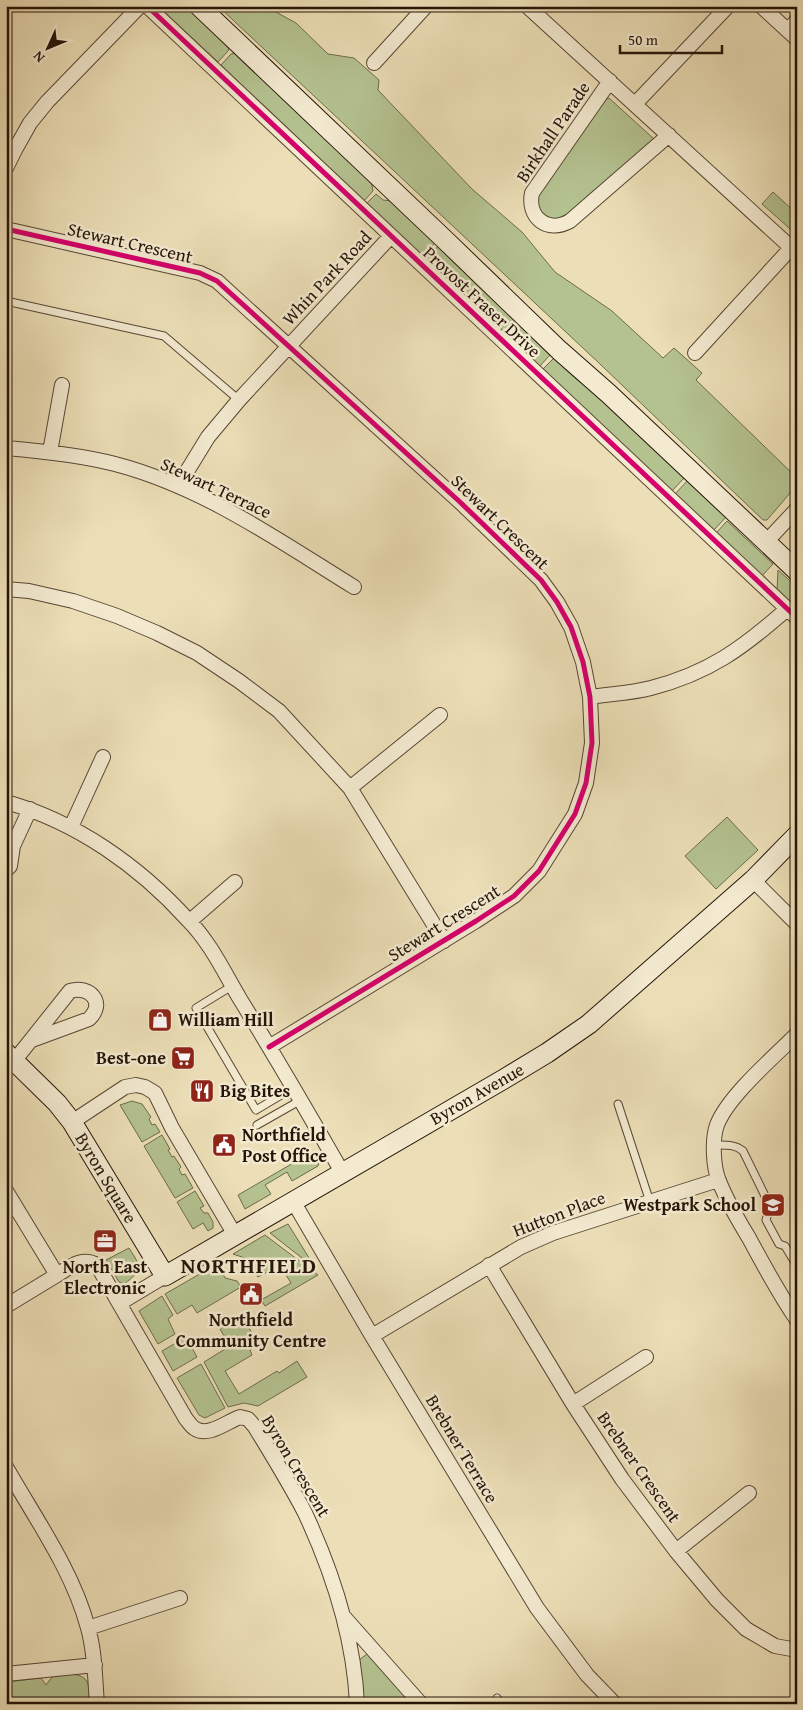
<svg xmlns="http://www.w3.org/2000/svg" width="803" height="1710" viewBox="0 0 803 1710" font-family="'Gentium Book Plus',serif">
  <style>
    .green { fill: #b4c290; stroke: #6c6b4c }
    .lines { fill: none; stroke-linecap: round; stroke-linejoin: round }
    .lane-casing { stroke: #574734; stroke-width: 9 }
    .street-casing { stroke: #574734; stroke-width: 16 }
    .secondary-casing { stroke: #251408; stroke-width: 21 }
    .lane { stroke: #f3ead0; stroke-width: 7 }
    .street { stroke: #f3ead0; stroke-width: 14 }
    .secondary { stroke: #f3ead0; stroke-width: 19 }
    .cycleway-casing { stroke: #f3ead0; stroke-width: 8 }
    .cycleway { stroke: #d6006c; stroke-width: 5 }
    .labels { text-anchor: middle; stroke-width: 5; stroke-linejoin: round; paint-order: stroke }
    .street-label { font-size: 18px; fill: #251408; stroke: #f3ead0 }
    .poi-label { font-size: 18px; font-weight: bold; fill: #251408; stroke: #f3ead0; text-anchor: start }
    .district-label { font-size: 22px; font-weight: bold; letter-spacing: 1px; fill: #251408; stroke: #f3ead0 }
  </style>
  <rect width="100%" height="100%" fill="#ecdfb7"/>
  <filter id="stains"><feTurbulence type="fractalNoise" baseFrequency=".004" numOctaves="4"/><feColorMatrix values="0 0 0 0 .2 0 0 0 0 .09 0 0 0 0 .02 0 0 0 .5 -.17"/></filter>
  <radialGradient id="worn" r=".72"><stop offset=".6" stop-color="#630" stop-opacity="0"/><stop offset="1" stop-color="#630" stop-opacity=".3"/></radialGradient>
  <!-- green -->
  <path class="green" d="M158,6H188L230,45L228,51L218,62Z
    M218,6H269L274,11L296,23L328,54L354,58L379,80L378,90L472,189L522,232L555,272L612,311L663,358L674,348L702,373L696,380L797,478V485L767,520H763L600,364Z
    M238,53L371,179L373,191L364,201L221,65L231,54Z
    M609,98L654,139L566,218L552,221L539,212L536,197L604,100Z
    M773,192L797,214V235L762,204Z
    M376,194L383,200L392,201L436,242L422,256L366,204Z
    M439,245L520,320L550,355L539,367L426,260Z
    M554,358L575,378L608,402L686,476L671,492L542,370Z
    M689,479L728,515L713,531L674,495Z
    M727,521L773,564L761,577L716,533Z
    M778,570L797,587V609L777,591Z
    M727,817L758,850L716,889L685,856Z
    M132,1101L142,1104L151,1117L149,1119L152,1125L155,1124L160,1132L142,1142L120,1105Z
    M162,1135L170,1149L168,1150L172,1157L174,1156L181,1167L179,1169L182,1175L185,1174L193,1188L175,1198L144,1146Z
    M314,1151L319,1161L318,1166L292,1181L287,1172L265,1185L271,1194L245,1209L238,1195Z
    M195,1191L204,1206L200,1208L204,1213H208L213,1222V1228L208,1231L203,1223L193,1229L177,1202Z
    M288,1224L316,1269L270,1233Z
    M265,1235L318,1275L265,1306L261,1300L291,1283L280,1265L258,1277L254,1271L257,1262L233,1254Z
    M129,1248C141,1267 144,1269 124,1284L119,1282L106,1260Z
    M224,1260L221,1270L225,1278L237,1281L241,1287L197,1313L192,1305L177,1314L165,1294Z
    M162,1296L173,1315L168,1319L175,1334L158,1344L139,1311Z
    M242,1316L259,1345L250,1350L252,1355L225,1371L239,1394L277,1371L279,1373L297,1361L307,1377L258,1406L244,1403L228,1407L204,1362L230,1346L220,1329Z
    M186,1337L197,1357L173,1371L162,1351Z
    M201,1364L225,1408L205,1418L199,1415L177,1378Z
    M367,1654L371,1655L413,1704H363L359,1660Z
    M70,1674C90,1675 90,1686 90,1704H6V1682L41,1678L46,1685L52,1677Z"/>
  <g class="lines">
    <defs>
      <path id="lane" d="M6,301L164,336L239,400
        M232,986L196,1008L256,1110L293,1088
        M618,1104L650,1202
        M257,1125L301,1100
        M714,1145C725,1145 735,1144 743,1151L770,1206L766,1220L779,1244L785,1246L797,1266
        M497,1698L501,1704"/>
      <path id="street" d="M147,6L797,618
        M527,6L797,253
        M761,6L797,39
        M788,31L797,20
        M374,63L426,6
        M610,81L532,193C527,217 547,234 570,221L669,135
        M635,104L728,6
        M6,168L16,148L30,123L47,102L140,6
        M6,229L200,273L217,281L460,502L541,580L557,602L571,627L583,662L590,697L592,743L586,783L575,814L539,871L514,896L476,921L269,1047
        M695,353L791,248
        M6,448C42,451 80,455 115,464C203,487 278,540 354,587
        M50,452L62,385
        M178,486L208,437L239,400L391,236
        M766,542L797,509
        M6,589L29,591L73,601L117,616L157,633L197,653L239,681L279,711L350,788L444,941
        M590,697C610,694 632,693 651,688C709,673 743,648 787,609
        M350,788L440,715
        M6,802C77,822 139,866 188,920C210,942 224,972 240,999C275,1056 309,1114 342,1172
        M71,827L103,757
        M6,870L10,866L13,846L30,809
        M753,880L797,924
        M190,921L235,882
        M797,1034C774,1057 728,1096 717,1125C712,1139 713,1167 719,1181C727,1201 738,1220 749,1238C764,1266 779,1294 797,1320
        M15,1060L70,991C90,985 106,1003 89,1019L32,1040
        M72,1122L125,1087L136,1085L145,1087L155,1093L172,1128L235,1235
        M6,1191L57,1275C70,1267 82,1256 97,1265L186,1419C188,1421 191,1426 194,1428C208,1438 226,1422 240,1417L248,1419L255,1427C272,1455 290,1484 305,1513C333,1573 354,1638 357,1704
        M293,1201L372,1336L537,1608L587,1675L615,1704
        M489,1265L573,1404L622,1479L676,1551L717,1600L746,1629L775,1646L797,1650
        M120,1303L165,1276
        M6,1306L57,1275
        M372,1336L521,1247L553,1233L718,1180
        M573,1404L646,1357
        M6,1467C35,1518 73,1571 88,1628C95,1652 95,1679 97,1704
        M676,1551L749,1493
        M344,1617L421,1704
        M88,1628L180,1598
        M6,1674L95,1665"/>
      <path id="secondary" d="M199,6L443,238L559,350L609,394L797,571
        M6,1053L57,1103L72,1122L165,1276L504,1079L547,1053L589,1024L753,880L797,835"/>
    </defs>
    <!-- lane casing -->
    <use href="#lane" class="lane-casing"/>
    <!-- street casing -->
    <use href="#street" class="street-casing"/>
    <!-- secondary casing -->
    <use href="#secondary" class="secondary-casing"/>
    <!-- lane -->
    <use href="#lane" class="lane"/>
    <!-- street -->
    <use href="#street" class="street"/>
    <!-- secondary -->
    <use href="#secondary" class="secondary"/>
    <defs>
      <path id="cycleway" d="M147,6L797,618
        M6,229L200,273L217,281L460,502L541,580L557,602L571,627L583,662L590,697L592,743L586,783L575,814L539,871L514,896L476,921L269,1047"/>
    </defs>
    <!-- cycleway casing -->
    <use href="#cycleway" class="cycleway-casing"/>
    <!-- cycleway -->
    <use href="#cycleway" class="cycleway"/>
  </g>
  <!-- icons -->
  <defs>
    <symbol id="shop-square" viewBox="-11 -11 22 22"><rect x="-9" y="-9" width="18" height="18" rx="4" fill="#8f2418" stroke="#f3ead0"/><path d="M-5-2.5h2.3a2.7 3.5 0 0 1 5.4 0H5L5.5 6h-11ZM-1.5-2.5h3a1.5 2.3 0 0 0-3 0Z" fill="#fff"/></symbol>
    <symbol id="supermarket-square" viewBox="-11 -11 22 22"><rect x="-9" y="-9" width="18" height="18" rx="4" fill="#8f2418" stroke="#f3ead0"/><path d="M-6-5.5h2.5l.6 2H6L4.5 2H-2.5L-4.4-4H-6ZM-1.5 3.2a1.3 1.3 0 1 0 .1 0ZM3 3.2a1.3 1.3 0 1 0 .1 0Z" fill="#fff"/></symbol>
    <symbol id="restaurant-square" viewBox="-11 -11 22 22"><rect x="-9" y="-9" width="18" height="18" rx="4" fill="#8f2418" stroke="#f3ead0"/><path d="M-5-6h1v4h1v-4h1v4h1v-4h1v5L-1.5 .5V6h-2V.5L-5-1ZM5-6V6H3V1.5H1.5Q1.5-4 5-6Z" fill="#fff"/></symbol>
    <symbol id="civic-square" viewBox="-11 -11 22 22"><rect x="-9" y="-9" width="18" height="18" rx="4" fill="#8f2418" stroke="#f3ead0"/><path d="M-.6-6.5H3V-4.5H.6V-3L4-1V1h2V6H-6V1h2V-1L-.6-3ZM-1.2 2.5V6h2.4V2.5Z" fill="#fff"/></symbol>
    <symbol id="school-square" viewBox="-11 -11 22 22"><rect x="-9" y="-9" width="18" height="18" rx="4" fill="#8f2418" stroke="#f3ead0"/><path d="M0-5L7-2L0 1L-7-2ZM-4 1L0 2.5L4 1V4Q0 6-4 4Z" fill="#fff"/></symbol>
    <symbol id="office-square" viewBox="-11 -11 22 22"><rect x="-9" y="-9" width="18" height="18" rx="4" fill="#8f2418" stroke="#f3ead0"/><path d="M-6-3h4V-5.5h4V-3h4V5H-6ZM-1-4.5V-3h2v-1.5ZM-6 0V1H6V0Z" fill="#fff"/></symbol>
  </defs>
  <g fill-rule="evenodd">
    <use href="#shop-square" x="146" y="1006" width="28" height="28"/>
    <use href="#supermarket-square" x="169" y="1044" width="28" height="28"/>
    <use href="#restaurant-square" x="188" y="1077" width="28" height="28"/>
    <use href="#civic-square" x="210" y="1131" width="28" height="28"/>
    <use href="#school-square" x="759" y="1191" width="28" height="28"/>
    <use href="#office-square" x="91" y="1227" width="28" height="28"/>
    <use href="#civic-square" x="237" y="1280" width="28" height="28"/>
  </g>
  <g class="labels">
    <!-- street labels -->
    <g class="street-label">
      <text transform="translate(553 132) rotate(-56)" y="6">Birkhall Parade</text>
      <text transform="translate(130 243) rotate(13)" y="6">Stewart Crescent</text>
      <text transform="translate(327 278) rotate(-47)" y="6">Whin Park Road</text>
      <text transform="translate(482 302) rotate(43)" y="6">Provost Fraser Drive</text>
      <text transform="translate(216 488) rotate(25)" y="6">Stewart Terrace</text>
      <text transform="translate(500 522) rotate(44)" y="6">Stewart Crescent</text>
      <text transform="translate(444 923) rotate(-32)" y="6">Stewart Crescent</text>
      <text transform="translate(477 1094) rotate(-30)" y="6">Byron Avenue</text>
      <text transform="translate(106 1178) rotate(59)" y="6">Byron Square</text>
      <text transform="translate(559 1214) rotate(-21)" y="6">Hutton Place</text>
      <text transform="translate(462 1449) rotate(59)" y="6">Brebner Terrace</text>
      <text transform="translate(296 1466) rotate(59)" y="6">Byron Crescent</text>
      <text transform="translate(639 1467) rotate(55)" y="6">Brebner Crescent</text>
    </g>
    <!-- poi labels -->
    <g class="poi-label">
      <text x="178" y="1026">William Hill</text>
      <text x="166" y="1064" text-anchor="end">Best-one</text>
      <text x="220" y="1097">Big Bites</text>
      <text x="242" y="1141">Northfield<tspan x="242" dy="21">Post Office</tspan></text>
      <text x="756" y="1211" text-anchor="end">Westpark School</text>
      <text x="105" y="1273" text-anchor="middle">North East<tspan x="105" dy="21">Electronic</tspan></text>
      <text x="251" y="1326" text-anchor="middle">Northfield<tspan x="251" dy="21">Community Centre</tspan></text>
    </g>
    <!-- district labels -->
    <g class="district-label">
      <text x="249" y="1273">NORTHFIELD</text>
    </g>
  </g>
  <!-- margin -->
  <rect width="803" height="1710" fill="none" stroke="#ecdfb7" stroke-width="25"/>
  <rect x="8" y="8" width="788" height="1695" fill="none" stroke="#251408" stroke-width="2.5"/>
  <rect x="12" y="12" width="778" height="1685" fill="none" stroke="#251408"/>
  <!-- north arrow -->
  <g transform="translate(48 48) rotate(226)" stroke="#f3ead0" stroke-width="4" paint-order="stroke">
  <path d="M0-4L9 19L0 12L-9 19Z" fill="#251408"/>
  <text y="-8" font-size="14" font-weight="bold" text-anchor="middle" fill="#251408">N</text>
  </g>
  <!-- scale -->
  <path d="M620 45v8h102v-8" fill="none" stroke="#251408" stroke-width="2.5"/>
  <text x="628" y="45" font-size="15" fill="#251408" stroke="#f3ead0" stroke-width="4" paint-order="stroke">50 m</text>
  <rect width="100%" height="100%" filter="url(#stains)"/>
  <rect width="100%" height="100%" fill="url(#worn)"/>
</svg>
